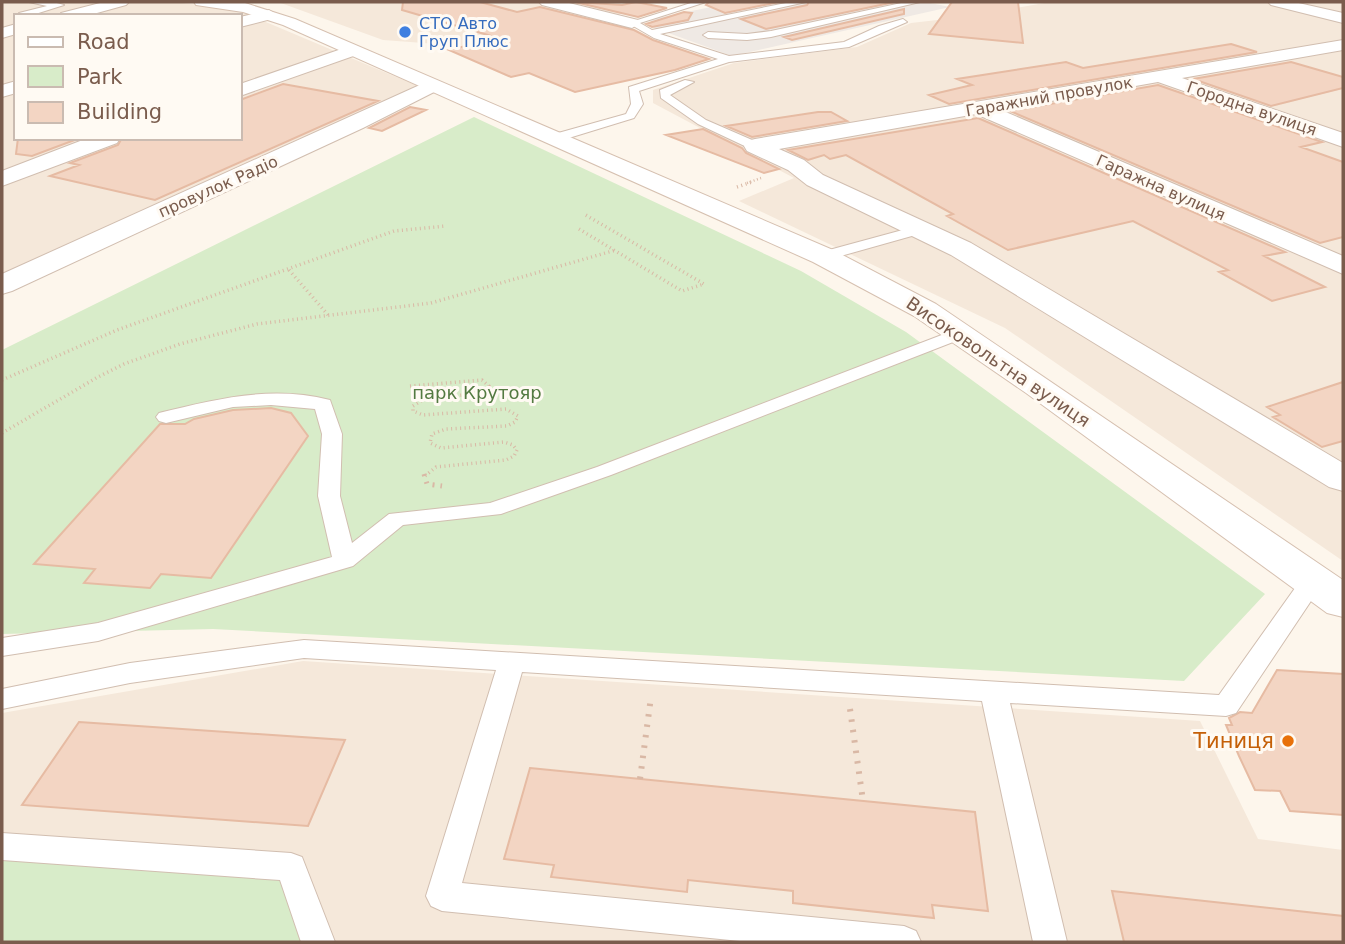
<svg xmlns="http://www.w3.org/2000/svg" width="1345" height="944" viewBox="0 0 1345 944" font-family="'DejaVu Sans',sans-serif">
  <style>
    .residential { fill: #f5e8da; fill-rule: evenodd }
    .industrial { fill: #efe9e4 }
    .green { fill: #d8ecc9 }
    .building { fill: #f3d5c3; stroke: #e6bba3; stroke-width: 2 }
    .lines { fill: none; stroke-linecap: round; stroke-linejoin: round }
    .service-casing { stroke: #d1beb0; stroke-width: 2 }
    .minor-casing { stroke: #d1beb0; stroke-width: 2 }
    .secondary-casing { stroke: #d6c0b0; stroke-width: 2 }
    .path-far3 { stroke: #d9b8a5; stroke-width: 2.5; stroke-dasharray: 1 2.5; stroke-linecap: butt }
    .path-far2 { stroke: #d9b8a5; stroke-width: 3.5; stroke-dasharray: 1 3.5; stroke-linecap: butt }
    .path-far1 { stroke: #d9b8a5; stroke-width: 5; stroke-dasharray: 2 6; stroke-linecap: butt }
    .path { stroke: #d9b8a5; stroke-width: 6; stroke-dasharray: 2.5 8; stroke-linecap: butt }
    .service { fill: #fff; fill-rule: evenodd }
    .minor { fill: #fff; fill-rule: evenodd }
    .secondary { fill: #fff; fill-rule: evenodd }
    .shop-dot { fill: #3f7fe0; stroke: #fffaf3; stroke-width: 2.5 }
    .food-dot { fill: #e8710a; stroke: #fffaf3; stroke-width: 2.5 }
    .labels { text-anchor: middle; stroke-width: 6; stroke-linejoin: round; paint-order: stroke }
    .far-shop-label { font-size: 16px; fill: #366cbe; stroke: #fffaf3; text-anchor: start }
    .far-street-label { font-size: 16px; fill: #7a5c4d; stroke: #fffaf3 }
    .street-label { font-size: 18px; fill: #7a5c4d; stroke: #fffaf3 }
    .park-label { font-size: 18px; fill: #537a41; stroke: #fffaf3 }
    .near-food-label { font-size: 21px; fill: #c56008; stroke: #fffaf3; text-anchor: end }
  </style>
  <rect width="100%" height="100%" fill="#fdf6ec"/>
  <!-- residential -->
  <path class="residential" d="M2,2H174L235,9L420,87L2,278ZM16,16H240V138H16Z
    M278,2H657L576,29L505,49L383,40Z
    M1050,2H1343V561L1005,328L739,201L794,178L653,103V90L734,63L857,47L911,23L972,16Z
    M303,661L1200,721L1258,839L1343,850V942H2V713Z"/>
  <!-- industrial -->
  <path class="industrial" d="M736,2H925L950,7L732,56L649,26L652,19Z"/>
  <!-- green -->
  <path class="green" d="M474,117L801,271L906,332L1265,594L1184,681L213,629L2,634V350Z
    M2,846L291,867L318,942H2Z"/>
  <!-- building -->
  <path class="building" d="M403,2H480L517,12L540,7L634,30L653,40L709,59L675,70L575,92L529,73L511,77L449,50L498,38L402,10Z
    M575,2L622,5L636,2L667,8L638,17Z
    M709,2H779L725,13L706,5Z
    M809,2H895L766,29L741,19L807,5Z
    M952,2H1018L1023,43L929,34Z
    M904,9V14L792,40L784,37Z
    M684,12L692,13L688,20L652,27L646,24Z
    M1231,44L1257,52L949,104L929,95L972,85L957,79L1066,62L1083,68Z
    M1291,62L1343,77V88L1271,106L1193,79Z
    M283,84L378,101L155,200L50,176L79,165L70,163L118,145L122,138H240V100Z
    M1158,85L1322,142L1301,147L1343,162V237L1320,243L1010,111Z
    M410,107L426,110L382,131L369,128Z
    M818,112H831L847,121L752,137L726,126Z
    M978,118L1285,252L1264,256L1325,287L1272,301L1219,272L1228,270L1133,221L1008,250L947,216L953,214L846,155L830,159L824,155L808,160L788,150Z
    M703,129L742,148L746,153L779,169L764,173L666,135Z
    M18,138H80L32,156L16,154Z
    M1343,382V441L1322,447L1273,417L1280,415L1267,407Z
    M271,408L291,413L308,436L211,578L161,574L150,588L84,583L95,569L34,564L160,424H185L194,419L233,410Z
    M1277,670L1343,674V815L1290,811L1280,791L1255,790L1239,756L1226,725H1232L1229,718L1240,712L1252,713Z
    M79,722L345,740L308,826L22,805Z
    M530,768L975,812L988,911L932,905L934,918L793,903V891L688,880L687,892L551,877L554,865L504,859Z
    M1112,891L1343,916V942H1124Z"/>
  <g class="lines">
    <defs>
      <path id="service" d="M29,2H53L64,5L29,16H18L19,13L47,6Z
        M694,2H706L640,23L652,30L791,2H806L660,34L729,56L844,42L879,26L903,19L907,22L849,47L729,62L639,91L643,104L634,118L559,141H551V135L626,114L631,104L629,87L718,59L654,38L628,23Z
        M906,2H920L771,37L747,40L708,38L703,35L708,32L747,34L771,31Z
        M685,80L694,82L670,95L706,120L759,143V149H751L698,124L661,98L660,90Z
        M921,225L928,229L926,232L823,261L815,256L818,253Z
        M960,328L969,333L966,337L611,475L501,514L403,525L353,566L98,641L2,656V638L98,623L332,557L318,496L322,434L315,409L271,405L233,407L166,423L159,421L156,417L159,413C216,399 271,385 330,400L342,434L340,496L352,543L389,514L490,503L597,467Z
        M1313,572L1321,574L1325,580L1236,713L1226,716L1010,703L1067,942H1033L982,701L522,672L462,883L904,926L916,931L921,942H750L442,911L431,906L426,896L496,670L304,658L130,683L2,709V689L130,663L304,640L1219,695L1305,574Z
        M2,833L291,853L302,857L335,942H301L280,880L2,860Z"/>
      <path id="minor" d="M104,2H129L126,5L86,16H59L61,13Z
        M539,2H565L638,20L640,23L632,28L542,5Z
        M1268,2H1294L1343,13V23L1271,5Z
        M269,10L277,15L275,18L240,27V17Z
        M16,24V34L2,38V28Z
        M1343,40V50L1182,78L1343,133V147L1158,82L1001,110L1343,256V274L976,114L779,149L804,160L823,175L971,243L1343,463V491L1329,487L951,255L807,185L788,170L747,151L744,146L747,141L755,139Z
        M353,45L362,50L359,54L240,96V84Z
        M433,79L443,85L440,89L363,128L12,291L2,294V274Z
        M16,81V93L2,97V85Z
        M88,138H120L117,143L2,186V171Z"/>
      <path id="secondary" d="M194,2L245,3L295,19L833,250L936,304L1343,580V617L1327,613L1026,393L914,316L813,262L283,25L243,12L196,5Z"/>
    </defs>
    <!-- service casing -->
    <use href="#service" class="service-casing"/>
    <!-- minor casing -->
    <use href="#minor" class="minor-casing"/>
    <!-- secondary casing -->
    <use href="#secondary" class="secondary-casing"/>
    <!-- path-far3 -->
    <path class="path-far3" d="M747,183L761,178"/>
    <!-- path-far2 -->
    <path class="path-far2" d="M737,187L752,182
      M579,229L682,291L704,284L584,214
      M289,270L329,316
      M2,380L117,330L394,231L446,226
      M410,386L482,380L489,386L483,393L424,399L413,406V411L423,415L506,409L518,416L515,422L507,426L446,429L432,434L430,443L441,448L504,442L513,445L517,450L514,456L506,460L436,467L425,476
      M2,433L98,377L124,364L180,344L257,324L431,303L616,250"/>
    <!-- path-far1 -->
    <path class="path-far1" d="M424,474L427,484L442,486"/>
    <!-- path -->
    <path class="path" d="M850,709L863,801
      M640,779L651,697"/>
    <!-- service -->
    <use href="#service" class="service"/>
    <!-- minor -->
    <use href="#minor" class="minor"/>
    <!-- secondary -->
    <use href="#secondary" class="secondary"/>
  </g>
  <!-- markers -->
  <circle class="shop-dot" cx="405" cy="32" r="7"/>
  <circle class="food-dot" cx="1288" cy="741" r="7"/>
  <g class="labels">
    <!-- far-shop labels -->
    <g class="far-shop-label">
      <text x="419" y="29">СТО Авто<tspan x="419" dy="18">Груп Плюс</tspan></text>
    </g>
    <!-- far-street labels -->
    <g class="far-street-label">
      <text transform="translate(1049 96) rotate(-10)" y="6">Гаражний провулок</text>
      <text transform="translate(1252 108) rotate(19)" y="6">Городна вулиця</text>
      <text transform="translate(218 186) rotate(-24)" y="6">провулок Радіо</text>
      <text transform="translate(1161 187) rotate(24)" y="6">Гаражна вулиця</text>
    </g>
    <!-- street labels -->
    <g class="street-label">
      <text transform="translate(998 362) rotate(34)" y="6">Високовольтна вулиця</text>
    </g>
    <!-- park labels -->
    <g class="park-label">
      <text x="477" y="399">парк Крутояр</text>
    </g>
    <!-- near-food labels -->
    <g class="near-food-label">
      <text x="1274" y="748">Тиниця</text>
    </g>
  </g>
  <!-- border -->
  <rect width="1345" height="944" fill="none" stroke="#7a5c4d" stroke-width="7"/>
  <!-- legend -->
  <rect x="14" y="14" width="228" height="126" fill="#fffaf3" stroke="#cabbb1" stroke-width="2"/>
  <rect x="28" y="37" width="35" height="10" fill="#ffffff" stroke="#cabbb1" stroke-width="2"/>
  <text x="77" y="49" font-size="21" fill="#7a5c4d">Road</text>
  <rect x="28" y="66" width="35" height="21" fill="#d8ecc9" stroke="#cabbb1" stroke-width="2"/>
  <text x="77" y="84" font-size="21" fill="#7a5c4d">Park</text>
  <rect x="28" y="102" width="35" height="21" fill="#f3d5c3" stroke="#cabbb1" stroke-width="2"/>
  <text x="77" y="119" font-size="21" fill="#7a5c4d">Building</text>
</svg>
